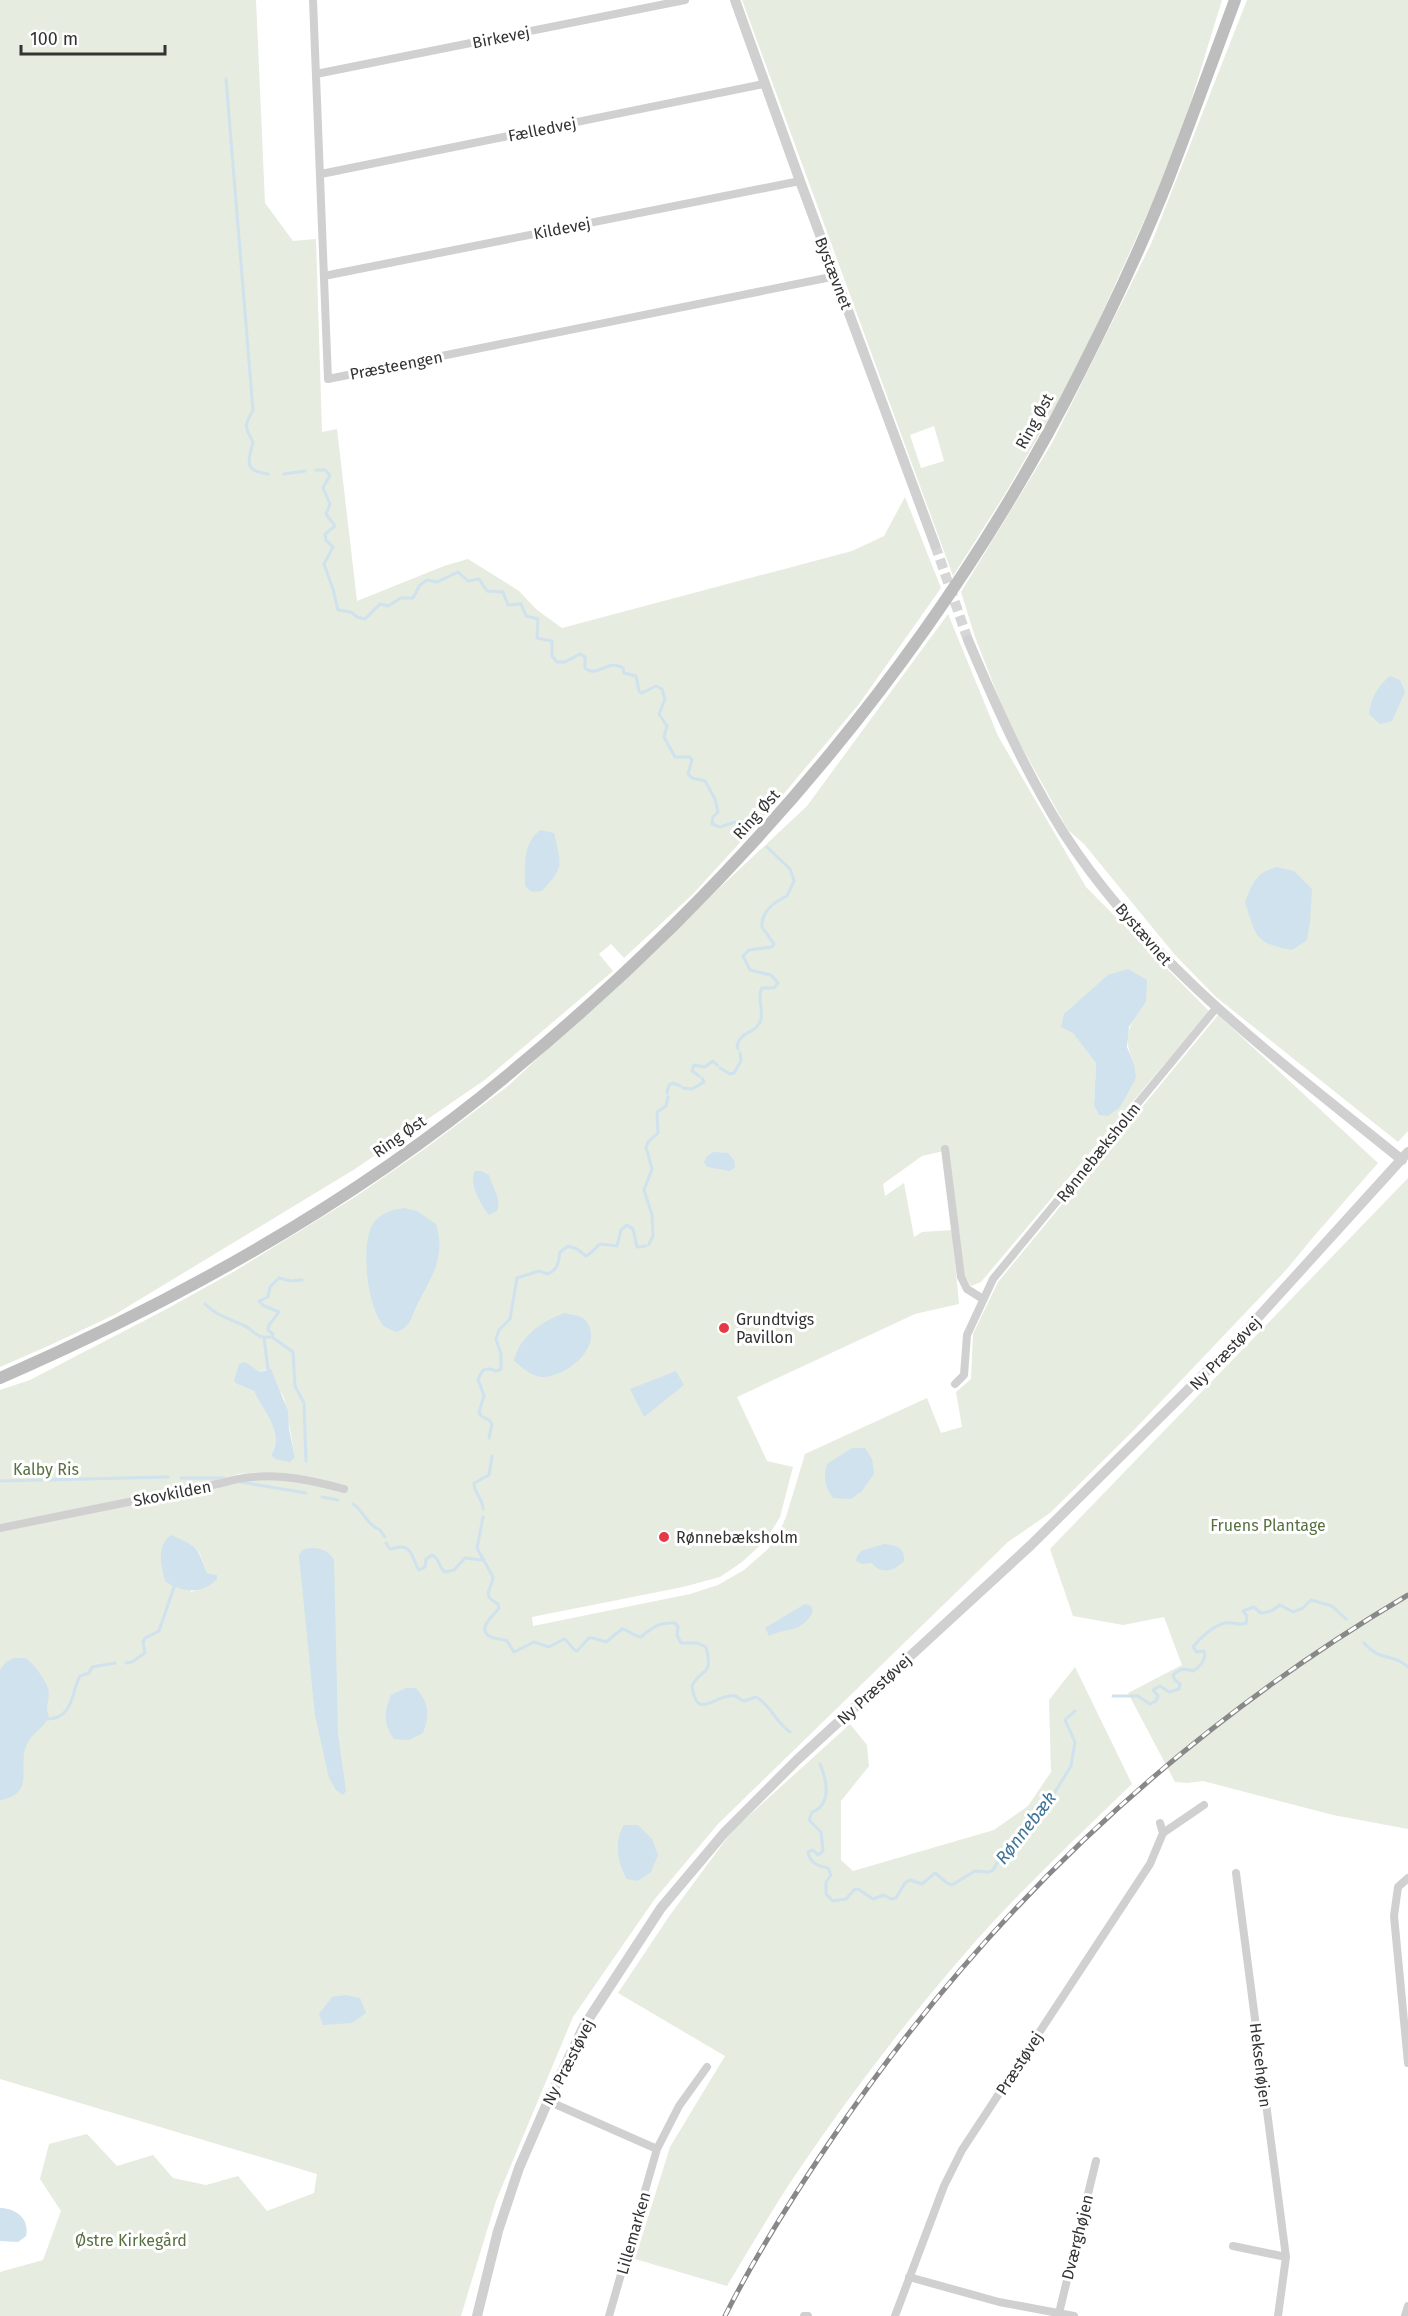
<svg xmlns="http://www.w3.org/2000/svg" width="1408" height="2316" viewBox="0 0 1408 2316" font-family="'Fira Sans',sans-serif">
  <style>
    .green { fill: #e6ecdf; fill-rule: evenodd }
    .water { fill: #cfe2ee }
    .lines { fill: none; stroke-linecap: round; stroke-linejoin: round }
    .stream { stroke: #cfe2ee; stroke-width: 3 }
    .tertiary-tunnel { stroke: #d6d6d6; stroke-width: 10; stroke-dasharray: 10 5; stroke-linecap: butt }
    .minor { stroke: #d0d0d0; stroke-width: 8 }
    .tertiary { stroke: #d0d0d0; stroke-width: 10 }
    .secondary { stroke: #bdbdbd; stroke-width: 12 }
    .rail-casing { stroke: #888; stroke-width: 5 }
    .rail { stroke: #fff; stroke-width: 3; stroke-dasharray: 9; stroke-linecap: butt }
    .poi-dot { fill: #e63946; stroke: #fff; stroke-width: 2 }
    .labels { text-anchor: middle; stroke-width: 6; stroke-linejoin: round; paint-order: stroke }
    .street-label { font-size: 16px; fill: #333; stroke: #fff }
    .poi-label { font-size: 16px; fill: #333; stroke: #fff; text-anchor: start }
    .park-label { font-size: 16px; fill: #56703f; stroke: #fff }
    .water-label { font-size: 18px; font-style: italic; fill: #3f7597; stroke: #fff }
  </style>
  <rect width="100%" height="100%" fill="#fff"/>
  <!-- green -->
  <path class="green" d="M0,0H256L265,203L293,241L316,239L322,432L337,429L357,601L444,566L468,559L519,591L537,610L562,628L852,551L884,536L905,497L941,588L859,704L776,803L693,894L624,958L611,944L599,954L613,971L486,1079L355,1169L114,1315L46,1347L0,1367Z
    M742,0H1222L1192,98L1162,181L1076,371L1005,494L953,576ZM934,426L944,461L921,468L910,435Z
    M1247,0H1408V1131L1398,1142L1216,997L1175,955L1084,844L1068,830L1009,724L975,637L961,592L1052,443L1151,244Z
    M948,614L998,736L1086,887L1209,1011L981,1282L971,1286L964,1276L948,1150L922,1156L883,1184L885,1196L904,1183L914,1237L922,1232L952,1230L959,1304L915,1314L737,1397L767,1461L793,1467L780,1517L766,1540L742,1562L720,1577L683,1587L532,1617L533,1626L690,1594L718,1585L744,1570L768,1549L778,1535L786,1517L805,1454L927,1398L941,1433L962,1427L956,1392L971,1379L973,1334L998,1282L1218,1015L1378,1163L1315,1235L1286,1270L1134,1430L1050,1513L1008,1542L718,1824L654,1900L573,2017L496,2201L461,2316H0V2272L43,2260L61,2211L40,2179L49,2144L87,2134L117,2166L153,2155L173,2178L206,2185L238,2176L267,2211L314,2193L317,2174L0,2079V1532L262,1472L238,1474L221,1481L0,1524V1390L30,1380L161,1312L235,1271L355,1197L426,1148L508,1086L807,806ZM1146,1002C1129,1027 1121,1034 1134,1064L1094,1105L1096,1063L1073,1032ZM249,1365L260,1372L268,1369L284,1398L295,1457L271,1455C286,1433 263,1411 254,1391L237,1384ZM179,1539C202,1553 198,1547 207,1573L216,1575L210,1585L191,1592Z
    M1408,1178V1829L1333,1815L1203,1781L1187,1783L1175,1782L1128,1693L1182,1665L1164,1617L1123,1625L1073,1616L1050,1549Z
    M1075,1667L1132,1784C1078,1836 1024,1887 974,1943C909,2017 849,2095 794,2177C770,2213 749,2250 727,2286L635,2259L670,2147L725,2056L618,1993L670,1915L733,1830L850,1724L867,1745L869,1766L841,1801V1860L853,1871L994,1830L1028,1806L1051,1772L1049,1700Z"/>
  <!-- water -->
  <path class="water" d="M1390,676L1400,680L1405,692L1392,721L1380,724L1369,714C1371,697 1378,686 1390,676Z
    M540,830L554,833C561,866 565,866 542,891L532,892L525,886C525,864 522,845 540,830Z
    M1277,867L1294,871L1312,889L1310,922L1307,940L1292,950C1254,943 1256,936 1245,902C1252,884 1256,872 1277,867Z
    M1128,969L1147,980L1146,1002L1129,1027L1127,1047L1134,1064L1136,1078L1120,1107L1108,1116L1099,1115L1094,1105L1096,1063L1073,1033L1061,1027L1064,1014L1108,975Z
    M713,1152L728,1153L734,1160L735,1167L730,1171L707,1167L704,1162L707,1156Z
    M475,1171H481L489,1175C492,1187 502,1199 497,1211L489,1215C481,1205 468,1184 475,1171Z
    M404,1208L417,1211L436,1224C446,1257 432,1276 418,1303C411,1316 412,1326 397,1332C393,1330 388,1329 384,1326C367,1309 359,1239 375,1221C383,1212 393,1210 404,1208Z
    M565,1313C571,1315 582,1315 586,1321C605,1346 566,1378 542,1377C531,1376 523,1368 514,1361C519,1337 542,1321 565,1313Z
    M245,1362L260,1372L271,1369L288,1411L289,1429L295,1457L290,1462L275,1459L271,1455C286,1433 262,1410 254,1391L237,1384L234,1381L239,1364Z
    M676,1371L684,1385L644,1417L630,1389Z
    M852,1448H865L872,1459L874,1474L862,1491L851,1499L833,1498C825,1486 823,1478 827,1464Z
    M171,1535C198,1547 197,1546 207,1573L217,1575V1579C202,1595 182,1593 165,1581C161,1565 156,1546 171,1535Z
    M884,1544C895,1545 906,1548 904,1561C895,1571 881,1575 872,1563L862,1564L856,1561L857,1556L861,1551Z
    M310,1548C320,1548 328,1550 334,1560L338,1734L346,1791L343,1795L336,1790L329,1778L315,1715L299,1556L302,1550Z
    M805,1604L811,1606L813,1612C800,1634 790,1626 769,1636L765,1628Z
    M14,1658C15,1658 24,1658 24,1658C33,1661 45,1680 48,1688C51,1699 44,1706 49,1716C45,1728 31,1733 26,1746C18,1769 35,1792 2,1800H0V1670L6,1662Z
    M406,1688H416C429,1703 430,1715 423,1733L409,1740L394,1739C383,1723 384,1712 391,1695Z
    M624,1825H638L652,1839L658,1855L651,1872L638,1881L627,1879C617,1863 614,1841 624,1825Z
    M345,1995L360,1998L366,2013L352,2023L323,2025L319,2014L332,1997Z
    M0,2208C16,2208 30,2219 26,2236L18,2242L0,2241Z"/>
  <g class="lines">
    <!-- stream -->
    <path class="stream" d="M226,79L253,410C244,426 244,426 253,442C249,460 242,471 268,474
      M316,470H325L330,475L323,488L330,504L326,514L335,526L325,534L326,540L333,547L324,564L333,589L338,610L351,612L357,617L365,619L380,604L388,606L401,598H413L420,585L427,580L437,582L458,572L468,581L479,579L487,591L503,592L508,605L521,604L526,616L538,619L537,638L552,641V656L557,662H565L580,654L585,657V668C597,679 608,658 623,668L624,673L636,676L639,691L642,693L656,686L662,689L665,699L659,714L667,726L664,737L675,757H690L692,760L688,774L692,778L705,781L715,799L718,812L713,817L712,824L720,827L735,822L747,830
      M284,474L305,471
      M738,1049L737,1045C742,1030 755,1034 760,1022C765,1011 756,999 762,988H774L778,983L771,975L750,970L743,956L749,950L772,947L774,944L762,927C761,911 774,902 787,896L794,881L790,869L767,847
      M720,1068L730,1074L734,1073L741,1061L740,1053
      M699,1076L692,1071L694,1065L705,1067L713,1061L717,1065
      M683,1088L692,1089L704,1082L702,1078
      M667,1093L669,1085L673,1083L680,1086
      M649,1244L653,1236L652,1215L644,1190L652,1169L646,1147L648,1142L658,1133L657,1112L666,1106L668,1097
      M205,1304C217,1316 228,1318 243,1325C256,1330 253,1339 272,1337L293,1352L295,1386L304,1403L306,1461
      M272,1337L273,1334L268,1330L269,1325L279,1312L264,1306L259,1301L268,1297L270,1287L279,1278L291,1281L302,1280
      M264,1338L268,1369
      M489,1438L492,1424L489,1420L481,1416L479,1412L484,1396L478,1379L483,1370L490,1369L496,1371L501,1369V1354L496,1339L499,1330L510,1319L517,1278L539,1271L548,1274C559,1268 558,1263 560,1252L568,1246L577,1249L586,1256C606,1244 588,1242 617,1246L621,1230L627,1225L633,1229L637,1247L646,1246
      M181,1478H224
      M0,1481L168,1477
      M241,1482L306,1493
      M322,1497L338,1500
      M353,1504C365,1512 365,1523 380,1530L385,1537
      M483,1509C483,1498 474,1494 474,1483L489,1475L492,1456
      M483,1517L477,1548L493,1577C492,1591 480,1594 498,1604L499,1608C495,1614 475,1629 491,1637C496,1639 502,1639 507,1641L514,1652L534,1642L549,1647L564,1639C570,1642 571,1649 577,1651L589,1638H593L606,1642L622,1629C629,1630 633,1636 641,1637C653,1627 659,1622 675,1623L678,1627L677,1635L681,1643H697L706,1647C714,1678 701,1667 692,1686C697,1723 715,1693 735,1696C738,1697 740,1700 744,1701L756,1697C770,1704 776,1723 790,1732
      M386,1543L390,1549C393,1549 397,1547 400,1547C413,1546 413,1562 419,1570L425,1567L426,1559L432,1555C440,1558 438,1567 445,1572L454,1570L465,1558L482,1560
      M1364,1643C1382,1663 1391,1652 1408,1667
      M126,1663L132,1662L145,1653L143,1642L145,1638L159,1631L174,1587
      M1113,1696H1138L1150,1704L1156,1701L1158,1696L1153,1690L1160,1686L1169,1692L1179,1689L1180,1684L1175,1680L1173,1675C1181,1668 1184,1668 1193,1671C1200,1667 1207,1659 1204,1651L1197,1652L1193,1647C1200,1638 1215,1624 1226,1623C1234,1622 1239,1626 1246,1623L1247,1616L1243,1611L1254,1607L1261,1613C1271,1612 1273,1610 1280,1605L1293,1612L1303,1608L1311,1600L1332,1606L1346,1619
      M48,1719C74,1719 72,1689 80,1676L89,1673L92,1667L115,1663
      M820,1764C827,1780 832,1805 812,1812L809,1820L821,1832L823,1851L818,1855L813,1850L808,1852C810,1863 818,1866 828,1868L831,1875L826,1882V1894L833,1901L846,1899L854,1890L858,1889L873,1899L884,1895L891,1899L896,1898L905,1883L910,1880L922,1884L935,1873L947,1883L952,1885L975,1871L989,1872L993,1870L1005,1849L1023,1835L1041,1815L1071,1766L1075,1742L1065,1720L1075,1711"/>
    <!-- tertiary-tunnel -->
    <path class="tertiary-tunnel" d="M935,545L968,640"/>
    <!-- minor -->
    <path class="minor" d="M313,0L328,379L836,276
      M316,74L685,0
      M321,174L764,84
      M324,276L800,181
      M945,1149L961,1277L967,1289L983,1299
      M955,1384L964,1375L967,1335L993,1279L1217,1007
      M0,1528L222,1483C262,1470 304,1478 344,1489
      M1163,1833L1204,1805
      M1236,1873L1286,2257L1278,2316
      M1408,1878L1398,1887L1394,1916L1408,2063
      M548,2101L657,2149L609,2316
      M657,2149L679,2106L707,2067
      M1233,2246L1286,2257
      M909,2277L999,2302L1074,2316
      M1059,2313L1096,2161
      M804,2316H808
      M895,2316L944,2186L962,2150L1150,1864L1163,1833L1160,1823
      M1405,2316L1408,2306"/>
    <!-- tertiary -->
    <path class="tertiary" d="M735,0L800,181L935,545
      M968,640C996,706 1025,771 1063,832C1149,966 1280,1061 1402,1160
      M477,2316L498,2231L519,2168L548,2101L584,2026L661,1908L725,1832L797,1760L1031,1545L1234,1344L1408,1152"/>
    <!-- secondary -->
    <path class="secondary" d="M0,1378C179,1300 359,1199 509,1074C743,881 944,643 1080,372C1112,309 1142,245 1168,180C1191,120 1213,60 1235,0"/>
    <defs>
      <path id="rail" d="M725,2316C755,2256 792,2198 829,2143C982,1916 1173,1734 1408,1595"/>
    </defs>
    <!-- rail casing -->
    <use href="#rail" class="rail-casing"/>
    <!-- rail -->
    <use href="#rail" class="rail"/>
  </g>
  <!-- markers -->
  <g class="poi-dot">
    <circle cx="724" cy="1328" r="6"/>
    <circle cx="664" cy="1537" r="6"/>
  </g>
  <g class="labels">
    <!-- street labels -->
    <g class="street-label">
      <text transform="translate(501 37) rotate(-11)" y="6">Birkevej</text>
      <text transform="translate(542 129) rotate(-11)" y="6">Fælledvej</text>
      <text transform="translate(562 228) rotate(-11)" y="6">Kildevej</text>
      <text transform="translate(834 273) rotate(69)" y="6">Bystævnet</text>
      <text transform="translate(396 365) rotate(-11)" y="6">Præsteengen</text>
      <text transform="translate(1034 421) rotate(-61)" y="6">Ring Øst</text>
      <text transform="translate(756 814) rotate(-48)" y="6">Ring Øst</text>
      <text transform="translate(1144 934) rotate(49)" y="6">Bystævnet</text>
      <text transform="translate(399 1136) rotate(-35)" y="6">Ring Øst</text>
      <text transform="translate(1098 1152) rotate(-51)" y="6">Rønnebæksholm</text>
      <text transform="translate(1225 1353) rotate(-46)" y="6">Ny Præstøvej</text>
      <text transform="translate(172 1493) rotate(-11)" y="6">Skovkilden</text>
      <text transform="translate(874 1689) rotate(-43)" y="6">Ny Præstøvej</text>
      <text transform="translate(568 2062) rotate(-63)" y="6">Ny Præstøvej</text>
      <text transform="translate(1019 2063) rotate(-57)" y="6">Præstøvej</text>
      <text transform="translate(1261 2065) rotate(83)" y="6">Heksehøjen</text>
      <text transform="translate(633 2233) rotate(-74)" y="6">Lillemarken</text>
      <text transform="translate(1077 2237) rotate(-76)" y="6">Dværghøjen</text>
    </g>
    <!-- poi labels -->
    <g class="poi-label">
      <text x="736" y="1325">Grundtvigs<tspan x="736" dy="18">Pavillon</tspan></text>
      <text x="676" y="1543">Rønnebæksholm</text>
    </g>
    <!-- park labels -->
    <g class="park-label">
      <text x="46" y="1475">Kalby Ris</text>
      <text x="1268" y="1531">Fruens Plantage</text>
      <text x="131" y="2246">Østre Kirkegård</text>
    </g>
    <!-- water labels -->
    <g class="water-label">
      <text transform="translate(1026 1828) rotate(-52)" y="6">Rønnebæk</text>
    </g>
  </g>
  <!-- scale -->
  <path d="M21 45v9h144v-9" fill="none" stroke="#333333" stroke-width="3"/>
  <text x="30" y="45" font-size="18" fill="#333333" stroke="#ffffff" stroke-width="4.5" paint-order="stroke">100 m</text>
</svg>
